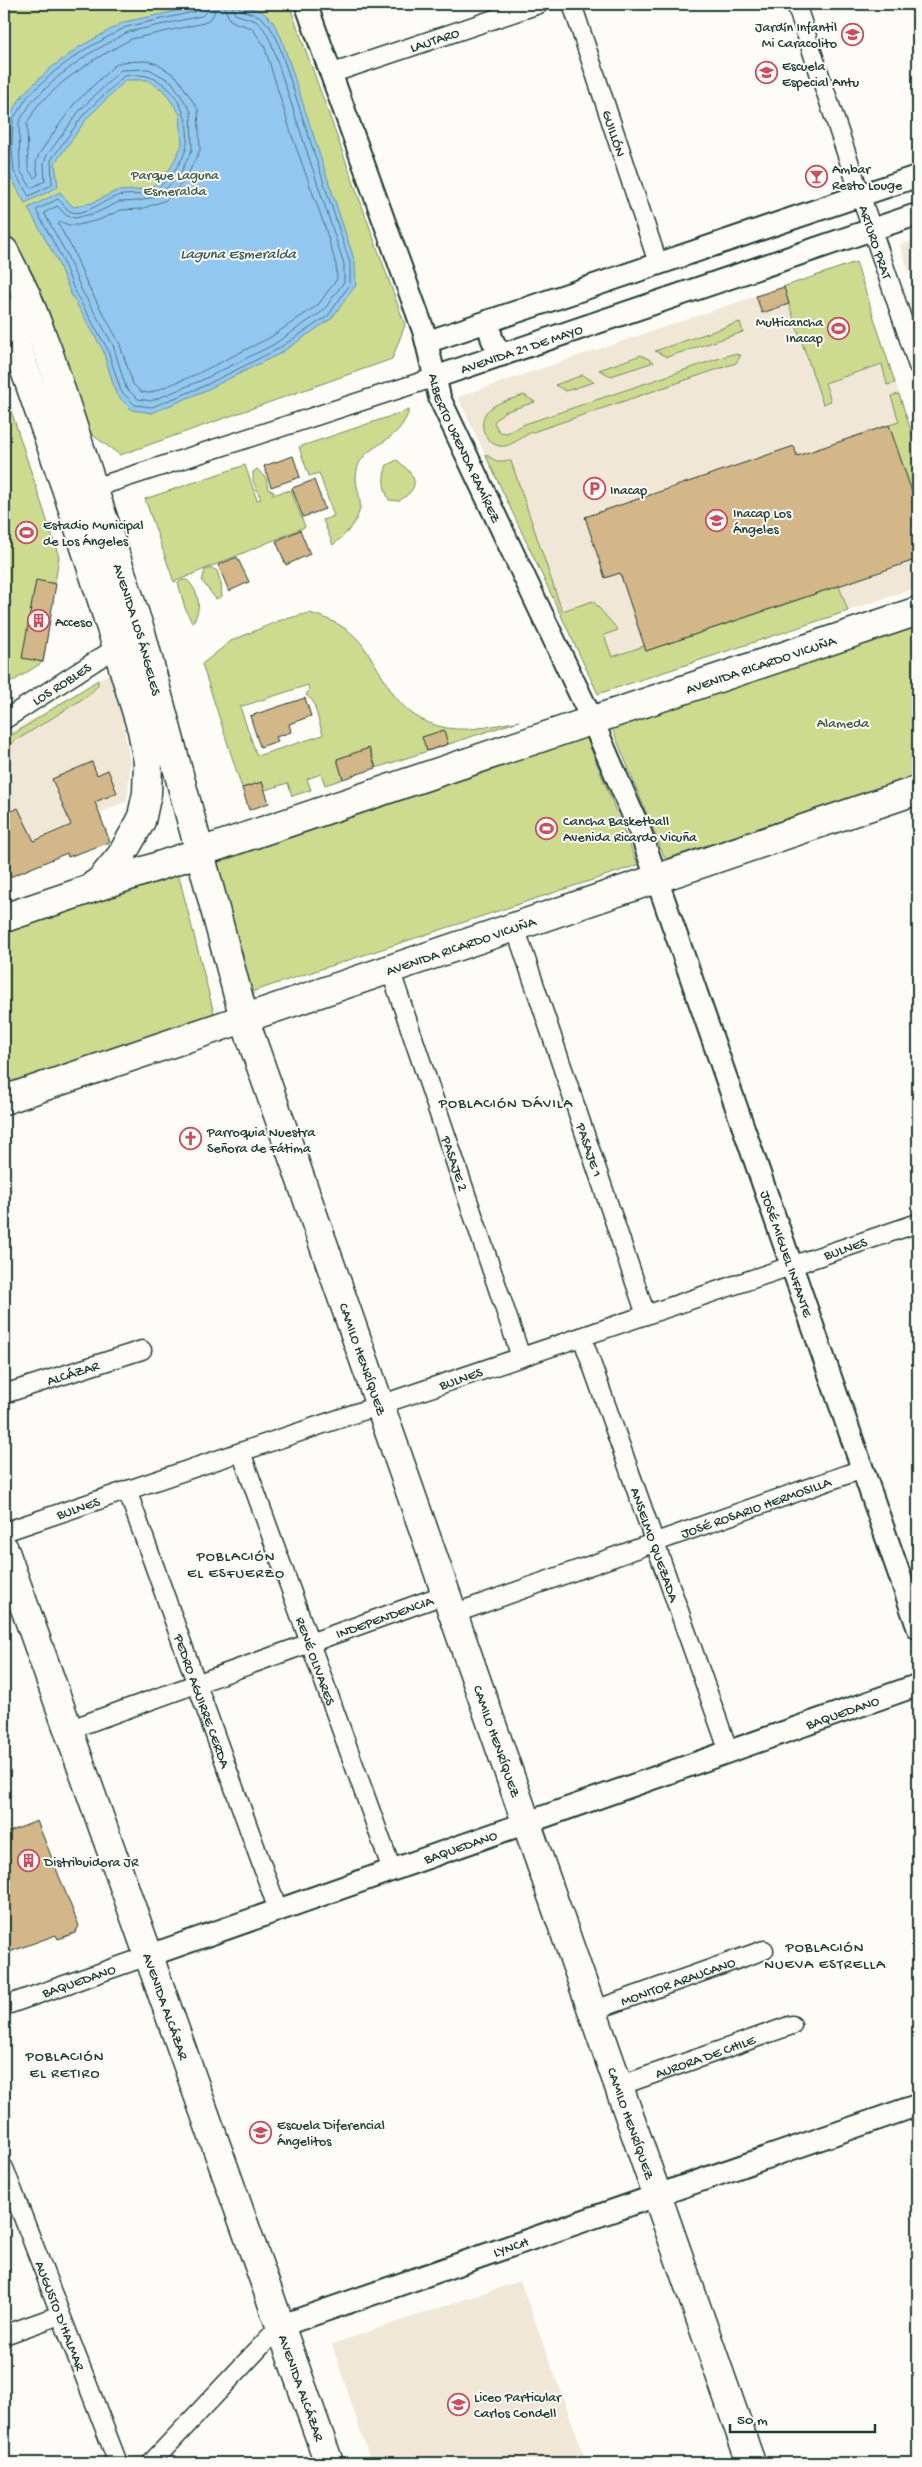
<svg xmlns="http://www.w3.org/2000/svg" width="922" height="2467" viewBox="0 0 922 2467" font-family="'Gochi Hand',sans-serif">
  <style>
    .built { fill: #f0e7d6 }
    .green { fill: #cddb8f; stroke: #768c62; fill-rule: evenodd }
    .water { fill: #92c8f0; stroke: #6490a5 }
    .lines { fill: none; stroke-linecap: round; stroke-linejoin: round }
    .shore { stroke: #4d757f; stroke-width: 1 }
    .building { fill: #d3b788; stroke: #1f3d34 }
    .minor-casing { stroke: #1f3d34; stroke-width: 21 }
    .tertiary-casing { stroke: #1f3d34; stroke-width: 25 }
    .primary-casing { stroke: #1f3d34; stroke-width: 31 }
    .minor { stroke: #fdfcf7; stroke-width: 18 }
    .tertiary { stroke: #fdfcf7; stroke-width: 21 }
    .primary { stroke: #fdfcf7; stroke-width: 28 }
    .labels { text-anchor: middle; stroke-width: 4; stroke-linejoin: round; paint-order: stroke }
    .poi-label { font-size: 14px; fill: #1f3d34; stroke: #fdfcf7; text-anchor: start }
    .street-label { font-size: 14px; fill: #1f3d34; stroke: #fdfcf7 }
    .park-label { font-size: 14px; fill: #425d46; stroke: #fdfcf7 }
    .water-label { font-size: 15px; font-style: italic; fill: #3c6063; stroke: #fdfcf7 }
    .neighbourhood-label { font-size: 15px; letter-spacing: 1px; fill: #1f3d34; stroke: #fdfcf7 }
  </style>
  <rect width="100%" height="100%" fill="#fdfcf7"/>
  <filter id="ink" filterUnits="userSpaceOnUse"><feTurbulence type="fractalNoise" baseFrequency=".02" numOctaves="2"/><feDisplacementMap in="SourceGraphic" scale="10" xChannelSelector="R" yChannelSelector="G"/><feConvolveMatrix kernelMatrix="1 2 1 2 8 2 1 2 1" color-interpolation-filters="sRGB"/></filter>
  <g filter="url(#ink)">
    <!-- built -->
    <path class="built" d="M918,239V299L900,245Z
      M856,262L918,452V587L598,694L458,397Z
      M110,673L123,722L130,764L127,801L4,852V736Z
      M520,2281L587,2463H371L332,2344Z"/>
    <!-- green -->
    <path class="green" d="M4,4H289L405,325L392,359L120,455L91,434L50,314L33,274L4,225Z
      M856,262L895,383L887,385L882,364L825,383L831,401L823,404L783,287Z
      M740,322L743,332L667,357L655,351Z
      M732,354L741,355L736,363L530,433C522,437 514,444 505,446C485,449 474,419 491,408C500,401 513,399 524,395L535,402L504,412L494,422L499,432L507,433L525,424Z
      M641,355L654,362L611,376L599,370Z
      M583,375L594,382L566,391L555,385Z
      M4,389L59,557L43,662L4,687Z
      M899,394L918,452V509L912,492L872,506L889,425L899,422L891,396Z
      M409,410C399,444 368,442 358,466C352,483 362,495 360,508C357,524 344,536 333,545L323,520L334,516L319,473L309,476L299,447Z
      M485,454L496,461H511L562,611L593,601L618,630L604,635L612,657L644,646L646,651L839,586L848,611L598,694Z
      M397,460C417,477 422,486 399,501L389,500C383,487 382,478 387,465Z
      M245,465L257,500L261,499L253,481V472L257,469L266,478L268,489L274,492L272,495L291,490L305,527L174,582L145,499Z
      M212,568L217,571L221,583L222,596L216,599L202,581L205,570Z
      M182,580H187C199,591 203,609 192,623L185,608L178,583Z
      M309,613C329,618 348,627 361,643C389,680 394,718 447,728C470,732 496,725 519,721L376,768L371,752L367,749L337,759L343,779L325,785L321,774L307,779L311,790L292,796L288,783L265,790L262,782L242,788L202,664L231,641L278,621ZM308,685L309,690L306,695L313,701L323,735L257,756L240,707Z
      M918,618V776L665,859L610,723Z
      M98,680V685L89,695L4,748V740Z
      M584,732L638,865L251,992L216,856Z
      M177,869L215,1017L4,1089V926Z"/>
    <!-- water -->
    <path class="water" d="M205,5L242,6L262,11L273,22L281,37L355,262L356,285L331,319L279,354L204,391L152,413L132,410L116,394L103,350L71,294L56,258L28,208L60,192L73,207L92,203L116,191L137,190L153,186L170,169L182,145L180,114L163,90L147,80H126L88,117L55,163L58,187L25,203L9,174L7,148L8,118L24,93L52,67L81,46L124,22Z"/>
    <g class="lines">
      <!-- shore -->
      <path class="shore" d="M202,4L198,11L126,27L84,50L55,71L28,96L13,119L12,148L14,172L29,196L52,185L51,160L84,114L124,76C165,67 191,107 187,144C186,156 174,172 166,180C163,183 159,188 155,190C143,197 130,193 118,196C106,199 84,216 72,212C66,210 62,202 58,199L36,210L61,256L75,292L107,348L121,391L135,405L152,407L202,387L276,350L328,316L350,284V263L277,39L269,25L259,16L241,10L238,4
        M209,4L207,12L201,16L128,32L87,55L59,76L33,100L19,122L20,170L31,188L45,181L44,163L46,157L80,110L121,70L149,69L172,82L191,111L192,150L179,176L158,196L139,201L119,202L96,213L75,218L67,216L57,206L44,213L66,253L81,289L113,345L126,388L138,399L151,401L200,381L273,345L323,311L344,282V264L271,42L264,29L256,21L235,14L231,4
        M216,4L213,16L204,23L131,39L92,61L64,81L38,105L27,123L28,168L34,178L38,175L36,163L39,154L74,104L114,66L121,62L147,61L157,64L177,77L198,109L200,150L185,180L166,200L141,209L121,210L99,220L78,225H69L61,222L58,224L73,250L88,286L119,342L133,384L141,392L150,393L197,374L269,338L318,305L337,279L336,265L325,227L292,136L264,45L252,28L236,23L229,19L224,4"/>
    </g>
    <!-- building -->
    <path class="building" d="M784,287L789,304L762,313L756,296Z
      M889,425L918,509V559L646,651L620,573L605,578L585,517L794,446L797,456Z
      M293,456L300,477L271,487L264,466Z
      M314,480L325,509L303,517L292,488Z
      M300,530L310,554L286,565L276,541Z
      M237,557L249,582L229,591L218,565Z
      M36,580L56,584L43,662L22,658Z
      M305,698L311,716L289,724L291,732L276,737L278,741L260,747L250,716Z
      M444,730L448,744L427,751L422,737Z
      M369,748L376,768L343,779L337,759Z
      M92,762L97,775L108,770L117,793L95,802L110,842L68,857L67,853L10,877L4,863V815L18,808L34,841L71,825L52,779Z
      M262,782L269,803L249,810L242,788Z
      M37,1821L79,1926L75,1933L58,1939L56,1935L4,1954V1834Z"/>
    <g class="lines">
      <defs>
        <g id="minor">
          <path id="s1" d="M572,4L658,263"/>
          <path id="s2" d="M796,4L918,366"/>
          <path id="s3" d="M330,74L539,4"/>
          <path d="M94,488L436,377"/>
          <path id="s4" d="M4,720L117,647"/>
          <path id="s5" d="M515,927L646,1315"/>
          <path id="s6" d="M390,969L521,1357"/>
          <path id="s7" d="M582,1337L729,1752"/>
          <path id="s8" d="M4,1394L142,1350"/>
          <path id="s9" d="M241,1452L392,1870"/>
          <path id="s10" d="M127,1490L278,1910"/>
          <path id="s11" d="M4,1532L918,1223"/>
          <path id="s12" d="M453,1614L862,1469"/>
          <path id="s13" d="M68,1730L446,1594"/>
          <path id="s14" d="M4,2006L148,1956"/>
          <path id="s15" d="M592,2011L764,1950"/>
          <path id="s16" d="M619,2086L792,2025"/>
          <path id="s17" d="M4,2168L118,2463"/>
          <path d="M4,2335L60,2315"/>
          <path d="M151,2463L280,2326"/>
        </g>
        <g id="tertiary">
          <path id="s18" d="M306,4L424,332L440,399L593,722L640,831L918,1628"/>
          <path d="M491,320C488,335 493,343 502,355"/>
          <path d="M427,342L918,176"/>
          <path id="s19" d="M436,377L918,214"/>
          <path id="s20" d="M148,1956L918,1685"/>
          <path id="s21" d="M280,2326L918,2105"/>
        </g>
        <g id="primary">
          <path id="s22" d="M4,251L27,297L49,354L142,636L244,1018L751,2463"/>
          <path d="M4,310L68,494L117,647L142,730L148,762L147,793L141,821L121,856L101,880L93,886"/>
          <path id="s23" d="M4,918L918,611"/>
          <path id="s24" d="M4,1100L918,790"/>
          <path id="s25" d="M4,1549L329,2463"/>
        </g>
      </defs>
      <!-- minor casing -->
      <use href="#minor" class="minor-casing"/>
      <!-- tertiary casing -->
      <use href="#tertiary" class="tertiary-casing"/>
      <!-- primary casing -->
      <use href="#primary" class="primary-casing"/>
      <!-- minor -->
      <use href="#minor" class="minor"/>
      <!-- tertiary -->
      <use href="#tertiary" class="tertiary"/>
      <!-- primary -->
      <use href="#primary" class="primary"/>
    </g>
  </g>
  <!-- icons -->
  <defs>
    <symbol id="school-ring" viewBox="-11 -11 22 22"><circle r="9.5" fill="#fdfcf7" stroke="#d1495b" stroke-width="1.5"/><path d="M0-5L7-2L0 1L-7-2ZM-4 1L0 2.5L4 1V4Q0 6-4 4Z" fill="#d1495b"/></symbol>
    <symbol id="bar-ring" viewBox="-11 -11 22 22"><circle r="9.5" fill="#fdfcf7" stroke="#d1495b" stroke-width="1.5"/><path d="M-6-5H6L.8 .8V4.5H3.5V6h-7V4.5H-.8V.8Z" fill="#d1495b"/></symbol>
    <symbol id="stadium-ring" viewBox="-11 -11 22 22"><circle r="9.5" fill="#fdfcf7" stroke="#d1495b" stroke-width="1.5"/><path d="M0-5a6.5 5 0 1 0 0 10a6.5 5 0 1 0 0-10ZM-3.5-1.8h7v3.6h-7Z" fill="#d1495b"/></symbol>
    <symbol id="parking-ring" viewBox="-11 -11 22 22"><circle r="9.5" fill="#fdfcf7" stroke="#d1495b" stroke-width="1.5"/><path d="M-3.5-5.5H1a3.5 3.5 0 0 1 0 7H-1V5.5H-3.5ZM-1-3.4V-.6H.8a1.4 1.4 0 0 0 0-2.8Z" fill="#d1495b"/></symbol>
    <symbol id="university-ring" viewBox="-11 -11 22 22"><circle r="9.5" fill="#fdfcf7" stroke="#d1495b" stroke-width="1.5"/><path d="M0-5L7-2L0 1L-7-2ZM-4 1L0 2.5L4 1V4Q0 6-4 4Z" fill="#d1495b"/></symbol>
    <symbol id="building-ring" viewBox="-11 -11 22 22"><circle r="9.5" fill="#fdfcf7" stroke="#d1495b" stroke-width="1.5"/><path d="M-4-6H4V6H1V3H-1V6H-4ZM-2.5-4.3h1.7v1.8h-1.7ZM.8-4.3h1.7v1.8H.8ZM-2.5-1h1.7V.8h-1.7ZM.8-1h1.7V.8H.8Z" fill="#d1495b"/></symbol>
    <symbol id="church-ring" viewBox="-11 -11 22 22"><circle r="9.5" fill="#fdfcf7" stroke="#d1495b" stroke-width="1.5"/><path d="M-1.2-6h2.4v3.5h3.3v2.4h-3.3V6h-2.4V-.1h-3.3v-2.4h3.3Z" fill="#d1495b"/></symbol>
  </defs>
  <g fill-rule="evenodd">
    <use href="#school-ring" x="840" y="22" width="25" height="25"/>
    <use href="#school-ring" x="754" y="60" width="25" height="25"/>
    <use href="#bar-ring" x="804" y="164" width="25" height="25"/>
    <use href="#stadium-ring" x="826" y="316" width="25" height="25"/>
    <use href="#parking-ring" x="582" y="476" width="25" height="25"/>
    <use href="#university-ring" x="704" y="508" width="25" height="25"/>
    <use href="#stadium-ring" x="14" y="520" width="25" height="25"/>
    <use href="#building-ring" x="26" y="608" width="25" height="25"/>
    <use href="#stadium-ring" x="534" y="816" width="25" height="25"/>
    <use href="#church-ring" x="178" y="1126" width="25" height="25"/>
    <use href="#building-ring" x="16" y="1848" width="25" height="25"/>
    <use href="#school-ring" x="248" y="2120" width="25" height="25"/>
    <use href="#school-ring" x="446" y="2392" width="25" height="25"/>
  </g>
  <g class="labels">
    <!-- poi labels -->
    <g class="poi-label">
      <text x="837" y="31" text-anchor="end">Jardín Infantil<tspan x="837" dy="16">Mi Caracolito</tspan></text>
      <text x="782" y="70">Escuela<tspan x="782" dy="16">Especial Antu</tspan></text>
      <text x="832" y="173">Ambar<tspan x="832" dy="16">Resto Louge</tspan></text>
      <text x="823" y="326" text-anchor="end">Multicancha<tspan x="823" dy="16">Inacap</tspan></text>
      <text x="610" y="494">Inacap</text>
      <text x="733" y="517">Inacap Los<tspan x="733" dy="16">Ángeles</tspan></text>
      <text x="43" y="529">Estadio Municipal<tspan x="43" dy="16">de Los Ángeles</tspan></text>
      <text x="55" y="626">Acceso</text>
      <text x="563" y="825">Cancha Basketball<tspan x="563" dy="16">Avenida Ricardo Vicuña</tspan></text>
      <text x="207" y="1136">Parroquia Nuestra<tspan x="207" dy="16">Señora de Fátima</tspan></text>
      <text x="44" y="1866">Distribuidora JR</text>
      <text x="277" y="2129">Escuela Diferencial<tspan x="277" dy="16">Ángelitos</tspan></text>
      <text x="474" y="2401">Liceo Particular<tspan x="474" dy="16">Carlos Condell</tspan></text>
    </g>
    <!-- street labels -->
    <g class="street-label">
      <text dy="5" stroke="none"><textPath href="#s3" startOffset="110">LAUTARO</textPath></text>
      <text dy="5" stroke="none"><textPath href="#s1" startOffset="136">GUILLÓN</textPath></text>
      <text dy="5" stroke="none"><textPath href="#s2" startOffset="251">ARTURO PRAT</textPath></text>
      <text dy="5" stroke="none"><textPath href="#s19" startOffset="90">AVENIDA 21 DE MAYO</textPath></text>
      <text dy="5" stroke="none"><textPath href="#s18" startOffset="472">ALBERTO URENDA RAMÍREZ</textPath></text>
      <text dy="5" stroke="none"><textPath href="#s22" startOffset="402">AVENIDA LOS ÁNGELES</textPath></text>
      <text dy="5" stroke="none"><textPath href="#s23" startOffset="798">AVENIDA RICARDO VICUÑA</textPath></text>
      <text dy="5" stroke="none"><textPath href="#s4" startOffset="68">LOS ROBLES</textPath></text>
      <text dy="5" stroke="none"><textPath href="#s24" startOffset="482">AVENIDA RICARDO VICUÑA</textPath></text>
      <text dy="5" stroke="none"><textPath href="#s5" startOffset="235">PASAJE 1</textPath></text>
      <text dy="5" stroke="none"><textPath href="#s6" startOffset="205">PASAJE 2</textPath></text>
      <text dy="5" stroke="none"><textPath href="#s11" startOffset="888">BULNES</textPath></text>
      <text dy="5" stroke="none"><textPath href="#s18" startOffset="1341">JOSÉ MIGUEL INFANTE</textPath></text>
      <text dy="5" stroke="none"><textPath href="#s22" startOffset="1166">CAMILO HENRÍQUEZ</textPath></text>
      <text dy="5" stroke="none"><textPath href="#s8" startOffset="72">ALCÁZAR</textPath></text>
      <text dy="5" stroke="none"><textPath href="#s11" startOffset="482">BULNES</textPath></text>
      <text dy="5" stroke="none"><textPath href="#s12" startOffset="321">JOSÉ ROSARIO HERMOSILLA</textPath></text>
      <text dy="5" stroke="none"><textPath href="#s11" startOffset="78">BULNES</textPath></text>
      <text dy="5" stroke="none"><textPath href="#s7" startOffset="220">ANSELMO QUEZADA</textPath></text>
      <text dy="5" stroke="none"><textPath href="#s13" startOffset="336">INDEPENDENCIA</textPath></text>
      <text dy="5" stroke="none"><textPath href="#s9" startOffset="222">RENÉ OLIVARES</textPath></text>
      <text dy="5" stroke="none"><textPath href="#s10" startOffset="224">PEDRO AGUIRRE CERDA</textPath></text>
      <text dy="5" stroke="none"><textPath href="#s20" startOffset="736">BAQUEDANO</textPath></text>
      <text dy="5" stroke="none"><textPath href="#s22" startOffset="1571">CAMILO HENRÍQUEZ</textPath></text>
      <text dy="5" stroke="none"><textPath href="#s20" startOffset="331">BAQUEDANO</textPath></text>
      <text dy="5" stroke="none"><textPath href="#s14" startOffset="79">BAQUEDANO</textPath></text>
      <text dy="5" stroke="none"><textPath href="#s15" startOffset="91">MONITOR ARAUCANO</textPath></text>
      <text dy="5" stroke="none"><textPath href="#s25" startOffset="485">AVENIDA ALCÁZAR</textPath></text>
      <text dy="5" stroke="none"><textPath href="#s16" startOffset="91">AURORA DE CHILE</textPath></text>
      <text dy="5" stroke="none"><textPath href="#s22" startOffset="1976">CAMILO HENRÍQUEZ</textPath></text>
      <text dy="5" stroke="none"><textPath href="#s21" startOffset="244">LYNCH</textPath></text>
      <text dy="5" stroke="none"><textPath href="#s17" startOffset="158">AUGUSTO D'HALMAR</textPath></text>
      <text dy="5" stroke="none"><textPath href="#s25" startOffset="890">AVENIDA ALCÁZAR</textPath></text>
    </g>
    <!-- park labels -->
    <g class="park-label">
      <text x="175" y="179">Parque Laguna<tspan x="175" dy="16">Esmeralda</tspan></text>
      <text x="843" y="727">Alameda</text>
    </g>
    <!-- water labels -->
    <g class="water-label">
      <text x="238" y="258">Laguna Esmeralda</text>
    </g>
    <!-- neighbourhood labels -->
    <g class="neighbourhood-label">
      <text x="506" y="1107">POBLACIÓN DÁVILA</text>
      <text x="236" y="1560">POBLACIÓN<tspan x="236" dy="17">EL ESFUERZO</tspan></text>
      <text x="825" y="1951">POBLACIÓN<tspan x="825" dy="17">NUEVA ESTRELLA</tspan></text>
      <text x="65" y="2060">POBLACIÓN<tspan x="65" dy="17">EL RETIRO</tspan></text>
    </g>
  </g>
  <!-- margin -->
  <rect width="922" height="2467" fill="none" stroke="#fdfcf7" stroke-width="20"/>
  <rect x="10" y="10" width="902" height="2447" fill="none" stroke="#1f3d34" stroke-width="2" filter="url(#ink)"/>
  <!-- scale -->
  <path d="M730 2424v8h145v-8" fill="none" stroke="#1f3d34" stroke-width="2.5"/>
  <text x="737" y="2424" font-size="15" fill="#1f3d34" stroke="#fdfcf7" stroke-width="4" paint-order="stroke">50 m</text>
</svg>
